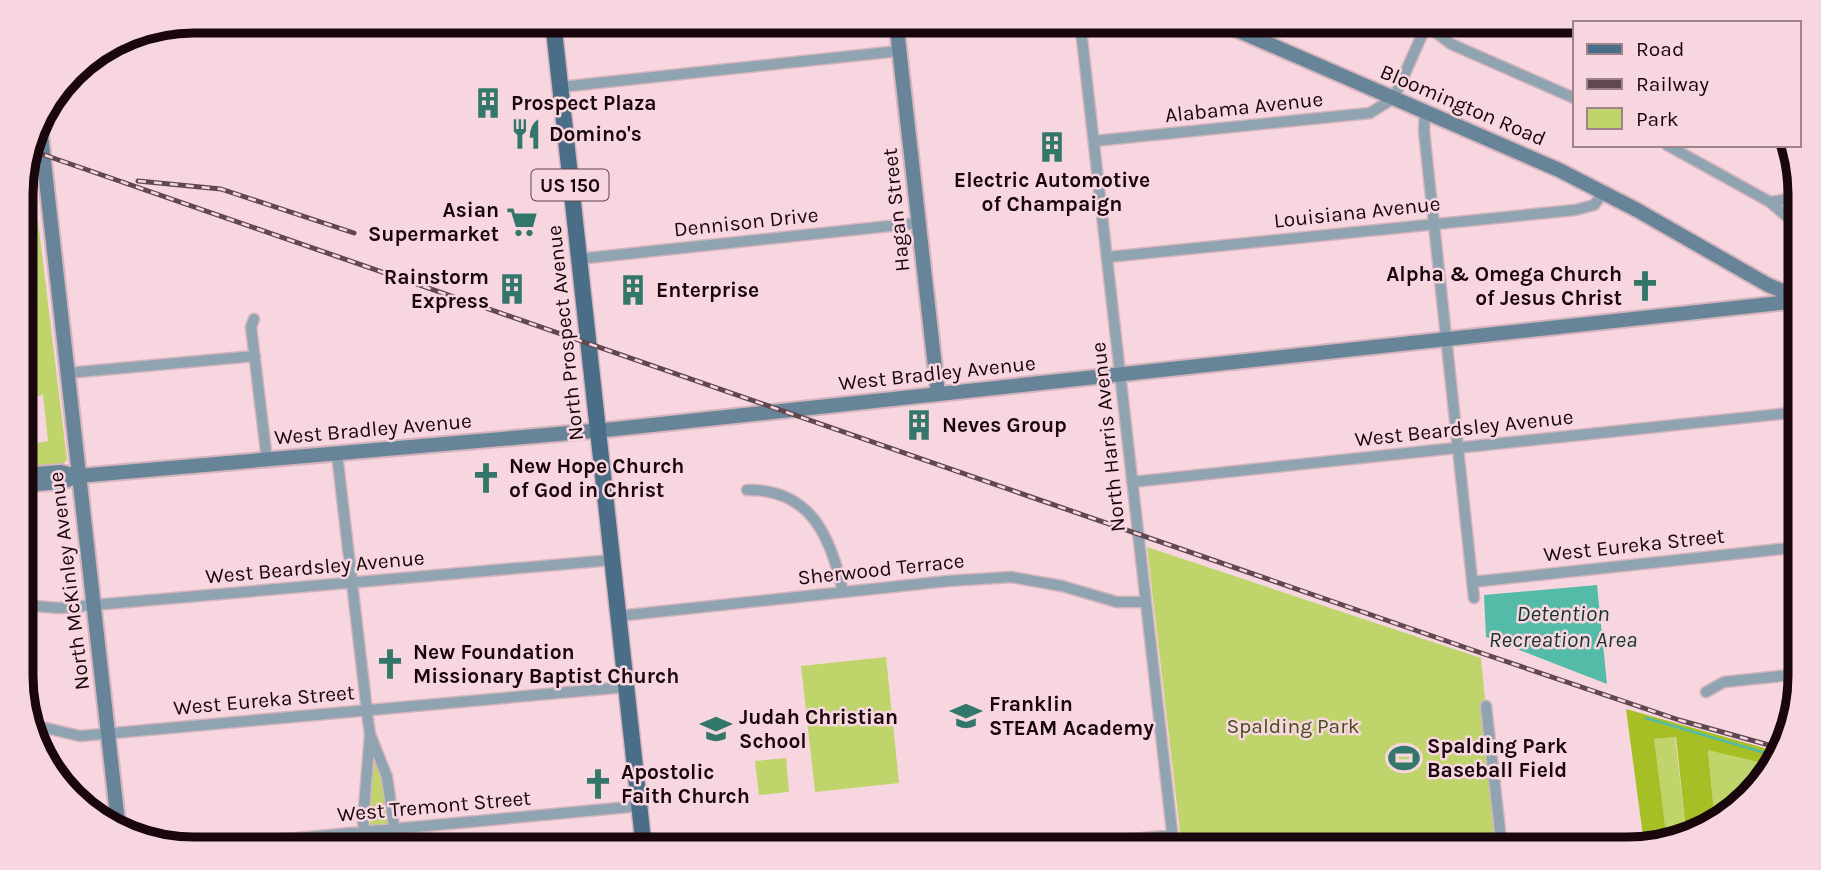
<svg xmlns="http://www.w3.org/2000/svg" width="1821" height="870" viewBox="0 0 1821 870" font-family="Karla,sans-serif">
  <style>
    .green { fill: #bfd56c; fill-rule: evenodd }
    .forest { fill: #a6bf25 }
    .water { fill: #53bba8 }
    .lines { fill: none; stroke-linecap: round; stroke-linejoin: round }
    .stream { stroke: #53bba8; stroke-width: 2.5 }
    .street-casing { stroke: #d4b5bd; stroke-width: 13 }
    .secondary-casing { stroke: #d4b5bd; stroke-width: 18 }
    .primary-casing { stroke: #d4b5bd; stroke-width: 19 }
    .street { stroke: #8fa3b1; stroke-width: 10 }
    .secondary { stroke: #678499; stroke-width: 14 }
    .primary { stroke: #4a6e87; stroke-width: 16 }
    .rail-casing { stroke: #5f484f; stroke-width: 5 }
    .rail { stroke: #f8d6df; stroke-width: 2.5; stroke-dasharray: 8; stroke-linecap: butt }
    .labels { text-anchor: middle; stroke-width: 5; stroke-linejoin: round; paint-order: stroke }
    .shield { fill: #f8d6df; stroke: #5c454c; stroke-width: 2 }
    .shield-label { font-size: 19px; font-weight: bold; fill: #19070d }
    .poi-label { font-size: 21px; font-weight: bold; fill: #19070d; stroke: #f8d6df; text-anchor: start }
    .street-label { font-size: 21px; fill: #19070d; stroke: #f8d6df }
    .park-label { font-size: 21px; fill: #454f17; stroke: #f8d6df }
    .water-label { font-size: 23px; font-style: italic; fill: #163630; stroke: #f8d6df }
    .rim { fill: none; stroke: #19070d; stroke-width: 9 }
  </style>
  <rect width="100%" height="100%" fill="#f8d6df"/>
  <!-- green -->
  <path class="green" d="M38,221L67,460L59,467L22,470V325L25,357L37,356L32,310L22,311V296L30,295V288L22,289V283L31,282L21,222ZM43,395L48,441L37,443L31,397Z
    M1147,547L1481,658L1500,849H1182Z
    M886,657L899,783L815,792L801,666Z
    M1675,737L1686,831L1666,833L1653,739Z
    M1708,749L1771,765L1723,820L1715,822Z
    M786,758L789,792L759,795L755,761Z
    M372,759H375L384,778L394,849H370L367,813Z"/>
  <!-- forest -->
  <path class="forest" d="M1626,709L1782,753L1771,765L1708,750L1715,822L1686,831L1676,737L1654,739L1666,833L1643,836Z"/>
  <!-- water -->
  <path class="water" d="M1597,585L1607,684L1486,637L1484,595Z"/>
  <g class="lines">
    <!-- stream -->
    <path class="stream" d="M1646,718L1779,757"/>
    <defs>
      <path id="street" d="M1080,21L1174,849
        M1421,21L1451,44L1574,98
        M560,87L899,51
        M1425,111L1424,131L1474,598
        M1094,141L1370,113L1394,98L1426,26
        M1667,145L1770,202L1783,200L1799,192
        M1770,202L1799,227
        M1108,257L1575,210L1594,205L1604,192
        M578,259L918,223
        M254,319L251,327L267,460
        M67,373L255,356
        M337,454L368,720L370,734L387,777L397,849
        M1132,482L1799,412
        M747,490C811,489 831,537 843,592
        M1472,582L1800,547
        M22,605L59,608L612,560
        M618,616L948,581L1011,577L1062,586L1117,602H1145
        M1706,692L1724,682L1800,674
        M1486,706L1502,849
        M33,725L80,736L626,687
        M190,848L640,806
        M366,849L363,821L370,735
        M1039,849L1173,835"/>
      <path id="secondary" d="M896,21L938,394
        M1216,21L1559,170L1637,210L1768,285L1799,298
        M39,117L119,832
        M22,475L61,472L78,476
        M22,485L62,482L78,476L615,429L1799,301"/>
      <path id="primary" d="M553,21L644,849"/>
    </defs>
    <!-- street casing -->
    <use href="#street" class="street-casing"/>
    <!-- secondary casing -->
    <use href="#secondary" class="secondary-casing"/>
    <!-- primary casing -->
    <use href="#primary" class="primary-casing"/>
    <!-- street -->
    <use href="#street" class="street"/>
    <!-- secondary -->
    <use href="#secondary" class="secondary"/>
    <!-- primary -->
    <use href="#primary" class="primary"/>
    <defs>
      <path id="rail" d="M30,150L1487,655L1679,720L1783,749
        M138,181L221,189L354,233
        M1637,849L1641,848"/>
    </defs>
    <!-- rail casing -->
    <use href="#rail" class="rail-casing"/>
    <!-- rail -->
    <use href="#rail" class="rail"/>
  </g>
  <!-- icons -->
  <defs>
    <symbol id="building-bare" viewBox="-9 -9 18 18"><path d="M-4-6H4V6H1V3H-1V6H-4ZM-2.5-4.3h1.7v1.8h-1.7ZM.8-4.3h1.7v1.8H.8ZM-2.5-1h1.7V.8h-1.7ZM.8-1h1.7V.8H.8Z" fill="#33776a" stroke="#f8d6df" stroke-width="2.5" paint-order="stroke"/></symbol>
    <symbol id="restaurant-bare" viewBox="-9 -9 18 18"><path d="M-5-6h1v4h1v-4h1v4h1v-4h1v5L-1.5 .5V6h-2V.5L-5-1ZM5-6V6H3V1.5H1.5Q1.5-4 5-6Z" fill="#33776a" stroke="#f8d6df" stroke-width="2.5" paint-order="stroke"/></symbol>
    <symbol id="supermarket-bare" viewBox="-9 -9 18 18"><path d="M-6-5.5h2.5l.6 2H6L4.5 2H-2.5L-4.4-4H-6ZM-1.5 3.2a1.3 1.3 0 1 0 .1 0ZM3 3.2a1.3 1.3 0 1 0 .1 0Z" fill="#33776a" stroke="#f8d6df" stroke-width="2.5" paint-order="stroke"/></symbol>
    <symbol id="church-bare" viewBox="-9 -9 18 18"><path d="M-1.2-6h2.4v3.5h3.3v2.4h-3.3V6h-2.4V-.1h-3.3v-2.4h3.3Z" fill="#33776a" stroke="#f8d6df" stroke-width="2.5" paint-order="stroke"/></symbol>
    <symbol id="school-bare" viewBox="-9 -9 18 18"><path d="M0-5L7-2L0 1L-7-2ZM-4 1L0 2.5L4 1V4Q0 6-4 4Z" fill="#33776a" stroke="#f8d6df" stroke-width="2.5" paint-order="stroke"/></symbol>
    <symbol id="stadium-bare" viewBox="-9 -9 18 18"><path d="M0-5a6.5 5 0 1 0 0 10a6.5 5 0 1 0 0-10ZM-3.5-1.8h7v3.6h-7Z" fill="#33776a" stroke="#f8d6df" stroke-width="2.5" paint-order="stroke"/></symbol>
  </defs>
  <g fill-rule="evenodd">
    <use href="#building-bare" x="466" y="81" width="44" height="44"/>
    <use href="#restaurant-bare" x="504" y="112" width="44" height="44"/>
    <use href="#building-bare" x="1030" y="125" width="44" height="44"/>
    <use href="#supermarket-bare" x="500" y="200" width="44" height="44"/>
    <use href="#church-bare" x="1623" y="264" width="44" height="44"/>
    <use href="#building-bare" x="490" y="267" width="44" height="44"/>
    <use href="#building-bare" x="611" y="268" width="44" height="44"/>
    <use href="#building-bare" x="897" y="403" width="44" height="44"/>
    <use href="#church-bare" x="464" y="456" width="44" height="44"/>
    <use href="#church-bare" x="368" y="642" width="44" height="44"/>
    <use href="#school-bare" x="944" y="694" width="44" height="44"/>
    <use href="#school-bare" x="694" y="707" width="44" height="44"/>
    <use href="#stadium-bare" x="1382" y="736" width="44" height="44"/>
    <use href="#church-bare" x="576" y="762" width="44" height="44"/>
  </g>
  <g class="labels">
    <!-- shield labels -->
    <rect class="shield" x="531.5" y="169.5" width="77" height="31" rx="5"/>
    <g class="shield-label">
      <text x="570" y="192">US 150</text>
    </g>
    <!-- poi labels -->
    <g class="poi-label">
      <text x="511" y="110">Prospect Plaza</text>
      <text x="549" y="141">Domino's</text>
      <text x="1052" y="187" text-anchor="middle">Electric Automotive<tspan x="1052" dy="24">of Champaign</tspan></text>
      <text x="499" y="217" text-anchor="end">Asian<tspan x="499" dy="24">Supermarket</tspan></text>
      <text x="1622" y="281" text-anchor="end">Alpha &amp; Omega Church<tspan x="1622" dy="24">of Jesus Christ</tspan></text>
      <text x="489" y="284" text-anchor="end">Rainstorm<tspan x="489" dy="24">Express</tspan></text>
      <text x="656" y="297">Enterprise</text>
      <text x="942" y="432">Neves Group</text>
      <text x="509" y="473">New Hope Church<tspan x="509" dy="24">of God in Christ</tspan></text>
      <text x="413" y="659">New Foundation<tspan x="413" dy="24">Missionary Baptist Church</tspan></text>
      <text x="989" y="711">Franklin<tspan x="989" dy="24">STEAM Academy</tspan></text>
      <text x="739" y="724">Judah Christian<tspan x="739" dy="24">School</tspan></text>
      <text x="1427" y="753">Spalding Park<tspan x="1427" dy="24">Baseball Field</tspan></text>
      <text x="621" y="779">Apostolic<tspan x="621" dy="24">Faith Church</tspan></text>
    </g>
    <!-- street labels -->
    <g class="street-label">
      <text transform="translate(1463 105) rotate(23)" y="7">Bloomington Road</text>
      <text transform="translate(1244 107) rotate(-6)" y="7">Alabama Avenue</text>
      <text transform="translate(896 210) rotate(-96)" y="7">Hagan Street</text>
      <text transform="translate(1357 212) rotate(-6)" y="7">Louisiana Avenue</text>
      <text transform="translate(746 222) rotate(-6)" y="7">Dennison Drive</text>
      <text transform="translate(565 333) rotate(-96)" y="7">North Prospect Avenue</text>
      <text transform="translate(937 373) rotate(-6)" y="7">West Bradley Avenue</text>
      <text transform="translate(1464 428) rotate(-6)" y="7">West Beardsley Avenue</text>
      <text transform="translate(373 429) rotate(-5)" y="7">West Bradley Avenue</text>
      <text transform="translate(1108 437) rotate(-96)" y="7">North Harris Avenue</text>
      <text transform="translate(1634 545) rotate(-6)" y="7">West Eureka Street</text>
      <text transform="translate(315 567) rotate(-5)" y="7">West Beardsley Avenue</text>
      <text transform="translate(881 569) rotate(-6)" y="7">Sherwood Terrace</text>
      <text transform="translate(69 581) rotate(-97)" y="7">North McKinley Avenue</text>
      <text transform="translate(264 700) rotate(-5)" y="7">West Eureka Street</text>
      <text transform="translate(434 806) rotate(-5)" y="7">West Tremont Street</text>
    </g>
    <!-- park labels -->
    <g class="park-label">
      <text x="1293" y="733">Spalding Park</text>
    </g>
    <!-- water labels -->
    <g class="water-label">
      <text x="1563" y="621">Detention<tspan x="1563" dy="26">Recreation Area</tspan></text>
    </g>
  </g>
  <!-- crop -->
  <path d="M0 0H1821V870H0ZM194 33H1627A161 161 0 0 1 1788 194V676A161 161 0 0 1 1627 837H194A161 161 0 0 1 33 676V194A161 161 0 0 1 194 33Z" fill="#f8d6df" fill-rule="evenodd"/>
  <path class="rim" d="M194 33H1627A161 161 0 0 1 1788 194V676A161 161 0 0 1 1627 837H194A161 161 0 0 1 33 676V194A161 161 0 0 1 194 33Z"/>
  <!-- legend -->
  <rect x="1573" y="21" width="228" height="126" fill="#f8d6df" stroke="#9f838b" stroke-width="2"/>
  <rect x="1587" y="44" width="35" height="10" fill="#4a6e87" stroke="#9f838b" stroke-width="2"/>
  <text x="1636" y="56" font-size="21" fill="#19070d">Road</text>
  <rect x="1587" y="79" width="35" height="10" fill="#5f484f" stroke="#9f838b" stroke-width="2"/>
  <text x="1636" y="91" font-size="21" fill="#19070d">Railway</text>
  <rect x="1587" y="108" width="35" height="21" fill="#bfd56c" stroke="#9f838b" stroke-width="2"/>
  <text x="1636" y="126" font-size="21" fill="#19070d">Park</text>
</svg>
